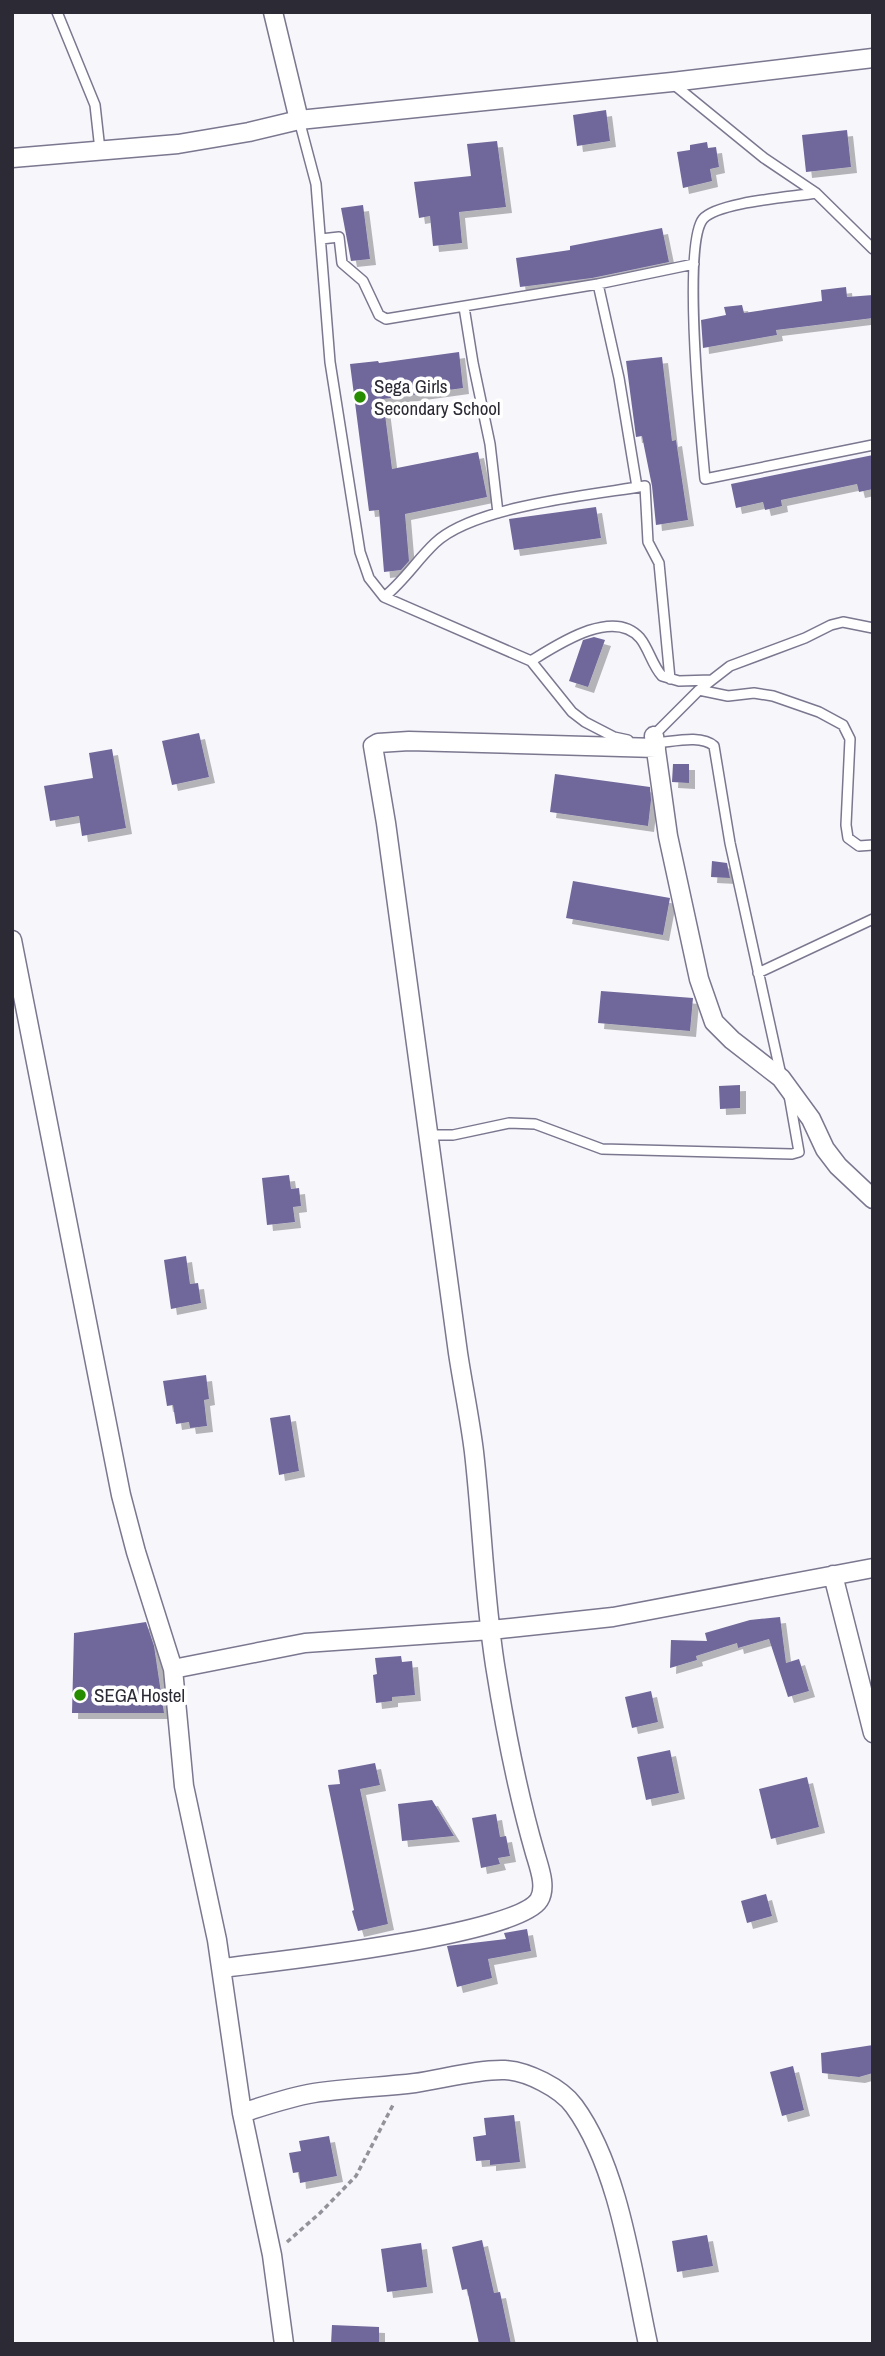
<svg xmlns="http://www.w3.org/2000/svg" width="885" height="2356" viewBox="0 0 885 2356" font-family="'Archivo Narrow',sans-serif">
  <style>
    .building { fill: #70689a; filter: url(#shadow) }
    .lines { fill: none; stroke-linecap: round; stroke-linejoin: round }
    .lane-casing { stroke: #7a778f; stroke-width: 12 }
    .street-casing { stroke: #7a778f; stroke-width: 21 }
    .path { stroke: #93929a; stroke-width: 3.5; stroke-dasharray: 5 3.5; stroke-linecap: butt }
    .lane { stroke: #fff; stroke-width: 9 }
    .street { stroke: #fff; stroke-width: 18 }
    .poi-dot { fill: #288c00; stroke: #fff; stroke-width: 2.5 }
    .labels { text-anchor: middle; stroke-width: 7; stroke-linejoin: round; paint-order: stroke }
    .poi-label { font-size: 19px; fill: #2c2b35; stroke: #fff; text-anchor: start }
  </style>
  <defs>
    <filter id="shadow"><feDropShadow dx="6" dy="6" stdDeviation="0" flood-color="#0004"/></filter>
  </defs>
  <rect width="100%" height="100%" fill="#f6f6fb"/>
  <!-- building -->
  <path class="building" d="M606,110L610,141L577,146L573,115Z
    M847,130L851,167L806,172L802,135Z
    M497,141L506,207L459,212L462,243L433,246L430,216L419,218L414,182L471,176L467,144Z
    M707,142L708,148L716,147L719,167L710,169L712,181L683,188L677,152L690,150V145Z
    M363,205L370,259L351,261L341,208Z
    M662,228L669,262L592,278L520,287L516,258L570,250V246Z
    M846,287L847,297L873,295V318L776,330L777,335L703,348L701,320L726,315L724,307L742,305L744,313L822,301L821,290Z
    M459,352L463,388L383,399L392,469L478,452L487,497L405,514L409,561L401,570L384,572L379,510L369,511L350,364L378,361L379,363Z
    M662,357L672,441L676,440L688,520L656,525L652,486L642,436L636,437L626,361Z
    M873,455V489L859,492L857,484L781,500L782,506L765,510L763,502L736,508L731,484Z
    M596,507L601,538L514,550L509,519Z
    M594,637L605,640L588,687L569,681L583,640Z
    M199,733L209,777L172,785L162,741Z
    M112,749L126,828L82,836L79,816L50,821L44,786L93,778L89,753Z
    M673,764H689V783L672,782Z
    M555,774L650,787L651,800L648,826L550,812Z
    M712,861L727,863L730,878L711,877Z
    M573,881L670,898L663,935L566,918Z
    M601,991L693,998L690,1031L598,1023Z
    M740,1085V1108L720,1109L719,1086Z
    M289,1175L291,1189L299,1188L301,1206L293,1207L295,1222L267,1225L262,1178Z
    M186,1256L190,1284L198,1283L201,1303L171,1309L164,1260Z
    M206,1375L209,1399L204,1400L207,1426L190,1428L189,1422L176,1424L173,1405L167,1406L163,1381Z
    M290,1415L299,1471L279,1475L270,1418Z
    M780,1617L786,1663L799,1659L809,1691L788,1697L769,1639L738,1648L737,1643L696,1656L697,1660L670,1668L671,1640L707,1641L705,1633L750,1620Z
    M146,1622L154,1646L164,1713H72L74,1633Z
    M401,1656L402,1662L412,1661L415,1695L392,1697V1701L376,1703L373,1675L377,1674L375,1658Z
    M651,1691L658,1722L632,1728L625,1697Z
    M670,1750L679,1793L646,1800L637,1757Z
    M375,1763L380,1785L360,1789L388,1924L358,1931L352,1911L354,1910L328,1785L340,1784L338,1770Z
    M807,1777L819,1827L771,1839L759,1789Z
    M432,1800L454,1836L402,1841L398,1804Z
    M496,1814L500,1837L506,1836L510,1856L498,1858L500,1864L481,1868L472,1818Z
    M766,1894L772,1916L747,1923L741,1901Z
    M527,1929L531,1951L488,1959L492,1978L457,1987L447,1946L506,1939L504,1933Z
    M873,2045V2073L859,2077L822,2073L821,2053Z
    M793,2066L804,2110L782,2116L770,2072Z
    M514,2115L520,2162L490,2165V2160L476,2161L473,2137L486,2135L484,2118Z
    M329,2136L337,2176L300,2183L299,2172L293,2173L289,2153L301,2151L299,2141Z
    M707,2235L713,2266L677,2272L672,2241Z
    M482,2240L494,2293L500,2292L511,2344H479L467,2289L462,2290L452,2247Z
    M421,2243L427,2287L387,2292L381,2249Z
    M332,2325L379,2327V2344H331Z"/>
  <g class="lines">
    <defs>
      <path id="lane" d="M57,12L95,105L100,150
        M672,83L764,158L816,193L873,249
        M299,120L316,184L330,362L360,552L369,578L384,597L531,661L572,712L585,722L614,737L628,740
        M816,193C792,197 717,202 703,219C682,245 701,437 705,479L873,445
        M321,239L339,237L342,263L363,281L379,315L386,319L598,284L694,264
        M598,284L619,378L637,487
        M464,307L473,363L490,444L498,513
        M384,597C404,581 417,560 435,543C474,506 591,495 645,486L648,542L659,563L670,679
        M531,661C557,645 613,607 640,638C649,649 652,665 662,676L679,681L712,680
        M699,690L728,696L754,693L773,696L819,712L843,725L850,739L846,825L848,838L859,846L873,845
        M652,737L699,690L730,666L805,638L831,625L843,622L873,628
        M655,743C672,742 701,734 714,746L730,843L781,1075
        M758,973L873,919
        M428,1135H453L509,1123L535,1124L602,1149L792,1154L799,1152L789,1095"/>
      <path id="street" d="M273,12L299,120
        M12,158L178,144L249,132L299,120L672,82L873,58
        M654,736L668,836L699,979L714,1022L732,1040L781,1078L811,1119L825,1149L838,1166L873,1199
        M12,940L121,1495L136,1552L173,1669L184,1786L217,1940L242,2113L272,2255L284,2344
        M833,1575L873,1733
        M173,1669L305,1643L491,1630L613,1617L873,1568
        M222,1968C272,1962 517,1935 539,1900C547,1887 539,1867 535,1853C517,1791 505,1728 495,1665C484,1594 482,1522 474,1452C470,1419 463,1386 458,1353C433,1177 410,1000 386,823L373,746L378,743L409,741L656,748
        M242,2113C266,2105 290,2097 314,2093C348,2088 382,2087 415,2083C443,2079 477,2069 505,2070C527,2071 561,2088 574,2106C619,2167 632,2270 648,2344"/>
    </defs>
    <!-- lane casing -->
    <use href="#lane" class="lane-casing"/>
    <!-- street casing -->
    <use href="#street" class="street-casing"/>
    <!-- path -->
    <path class="path" d="M287,2242L320,2213L356,2176L394,2103"/>
    <!-- lane -->
    <use href="#lane" class="lane"/>
    <!-- street -->
    <use href="#street" class="street"/>
  </g>
  <!-- markers -->
  <g class="poi-dot">
    <circle cx="360" cy="397" r="7"/>
    <circle cx="80" cy="1695" r="7"/>
  </g>
  <g class="labels">
    <!-- poi labels -->
    <g class="poi-label">
      <text x="374" y="393">Sega Girls<tspan x="374" dy="22">Secondary School</tspan></text>
      <text x="94" y="1702">SEGA Hostel</text>
    </g>
  </g>
  <!-- border -->
  <rect width="885" height="2356" fill="none" stroke="#2c2b35" stroke-width="28"/>
</svg>
